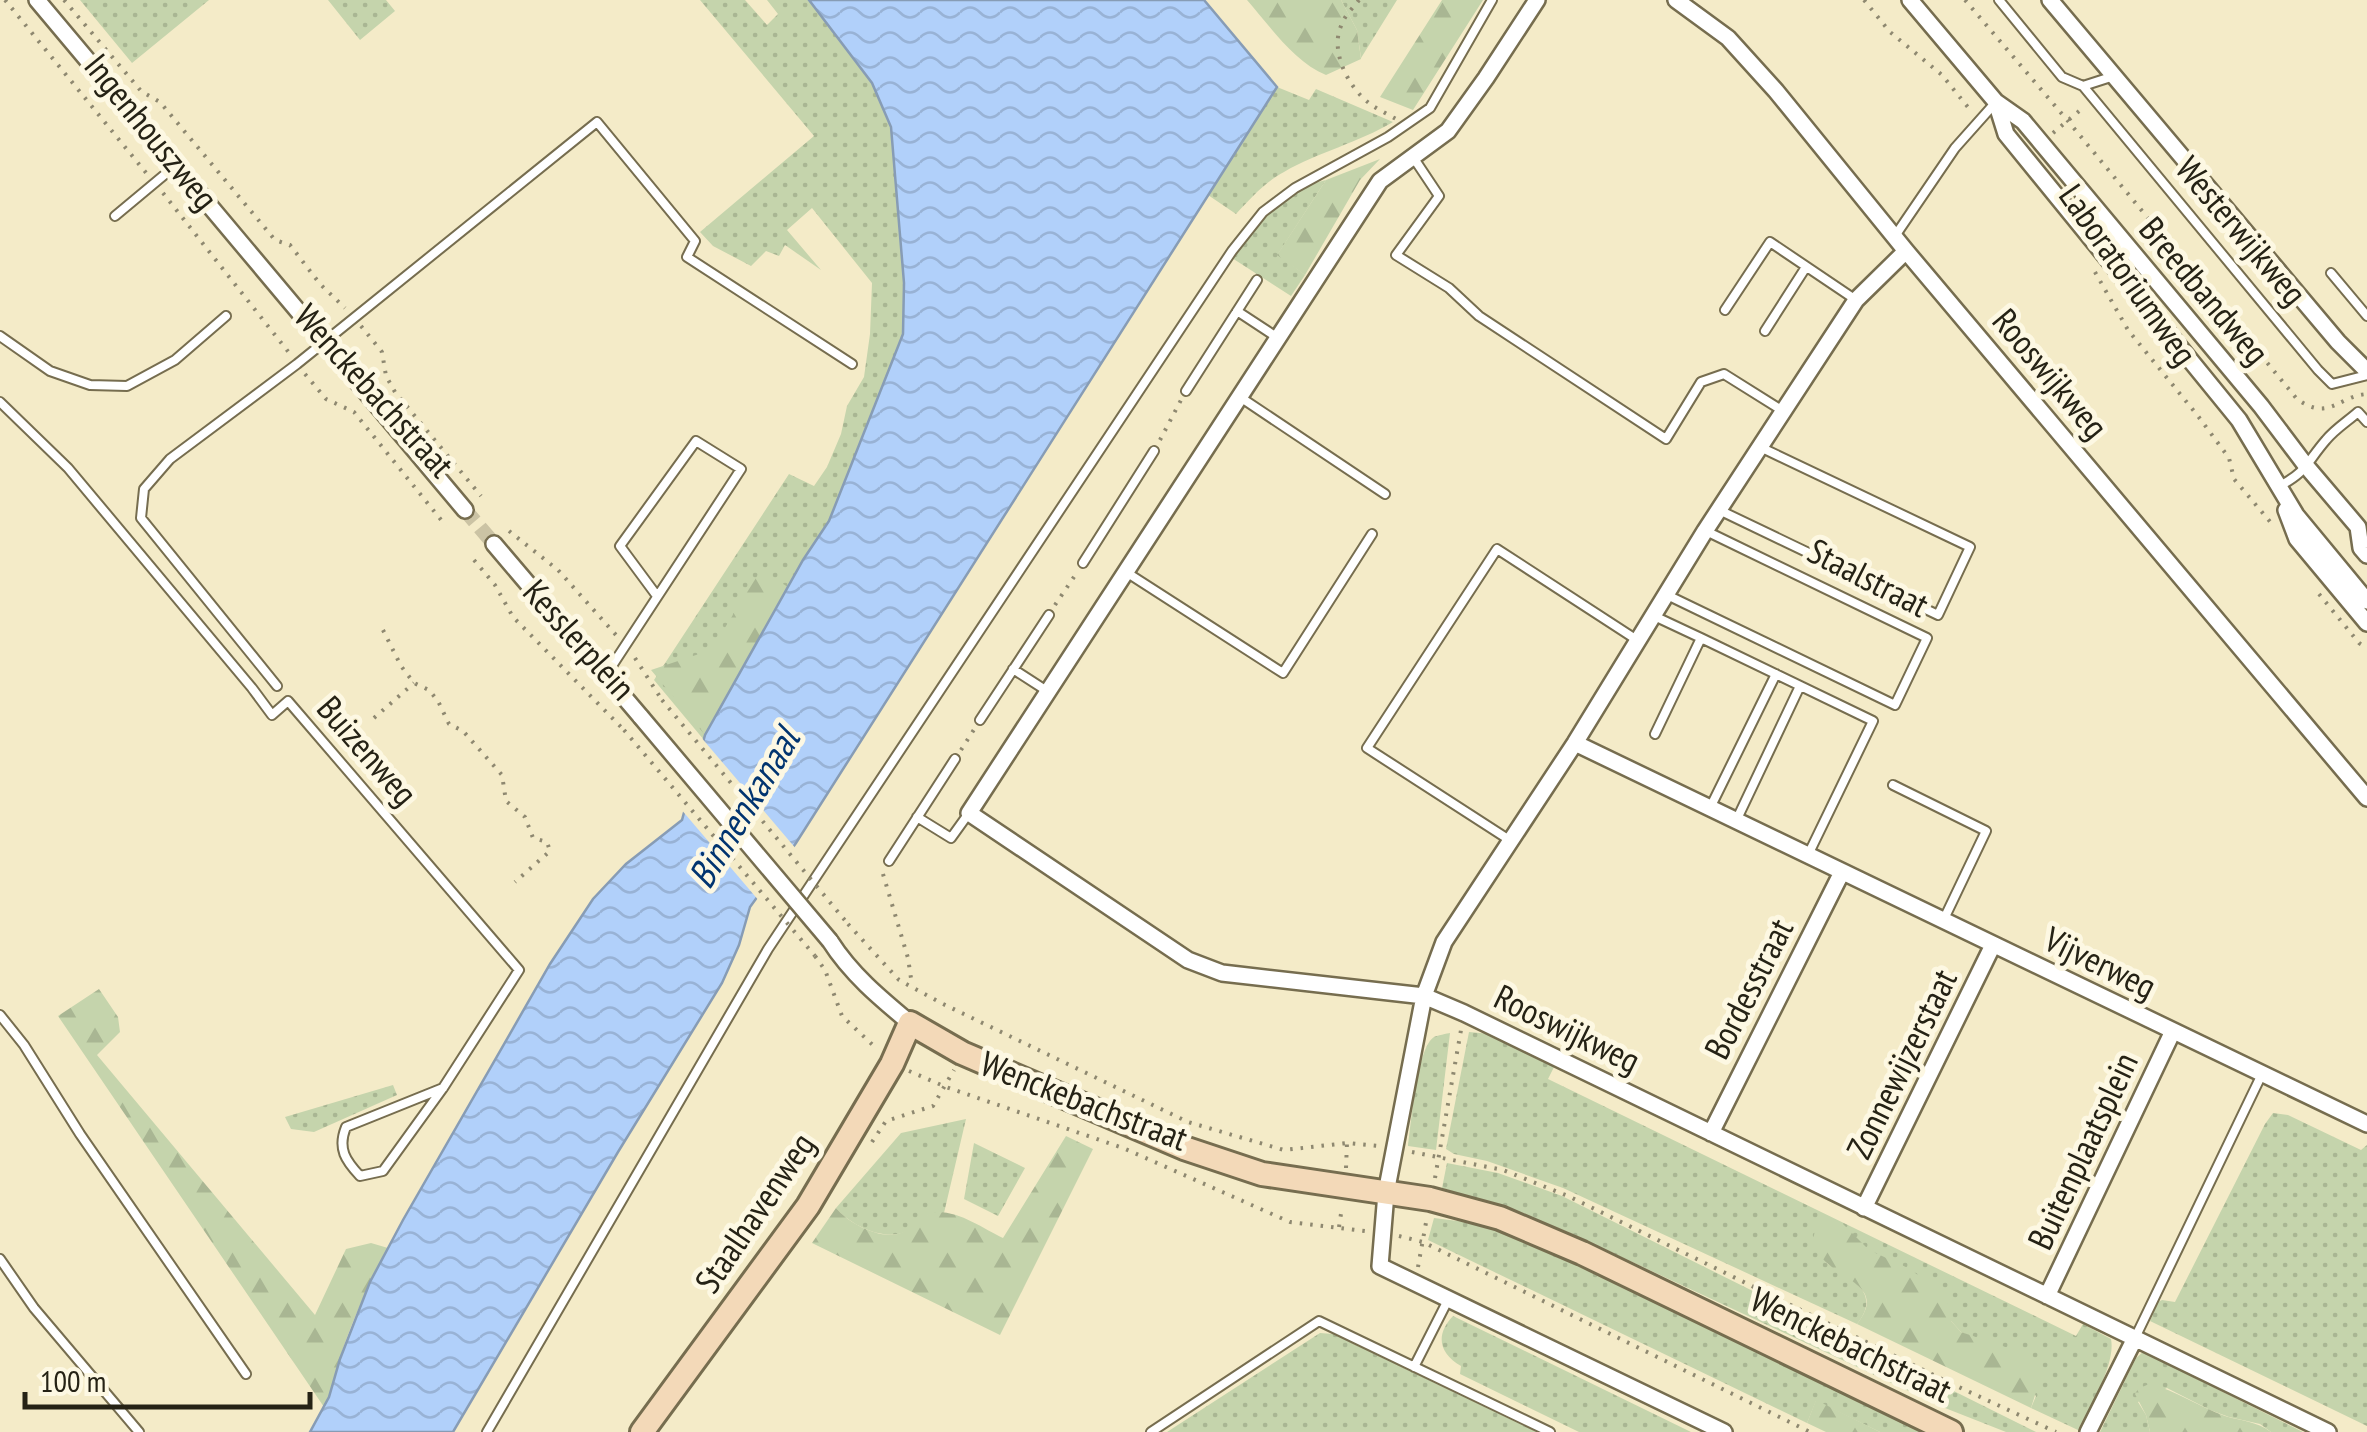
<svg xmlns="http://www.w3.org/2000/svg" width="2367" height="1432" viewBox="0 0 2367 1432" font-family="'PT Sans Narrow',sans-serif">
  <style>
    .grass { fill: url(#grass-dots) }
    .forest { fill: url(#forest-firs) }
    .water { fill: url(#water-waves); stroke: #879cb5; stroke-width: 2.5 }
    .pier { fill: #f4ebc8 }
    .lines { fill: none; stroke-linecap: round; stroke-linejoin: round }
    .street-tunnel { stroke: #cbc3a4; stroke-width: 15; stroke-dasharray: 15 8; stroke-linecap: butt }
    .lane-casing { stroke: #766d4f; stroke-width: 12 }
    .street-casing { stroke: #766d4f; stroke-width: 20 }
    .secondary-casing { stroke: #766d4f; stroke-width: 28 }
    .path { stroke: #8e8870; stroke-width: 4; stroke-dasharray: 2.5 8; stroke-linecap: butt }
    .lane { stroke: #fff; stroke-width: 8 }
    .street { stroke: #fff; stroke-width: 15 }
    .secondary { stroke: #f3d9b8; stroke-width: 22 }
    .street-bridge-casing { stroke: #766d4f; stroke-width: 20; stroke-linecap: butt }
    .path-bridge { stroke: #8e8870; stroke-width: 4; stroke-dasharray: 2.5 8; stroke-linecap: butt }
    .street-bridge { stroke: #fff; stroke-width: 15 }
    .labels { text-anchor: middle; stroke-width: 10; stroke-linejoin: round; paint-order: stroke }
    .street-label { font-size: 35px; fill: #252215; stroke: #fdf8e3 }
    .water-label { font-size: 38px; font-style: italic; fill: #013470; stroke: #fdf8e3 }
  </style>
  <defs>
    <pattern id="grass-dots" width="8" height="8" patternUnits="userSpaceOnUse" patternTransform="scale(2.5)"><rect width="8" height="8" fill="#c5d4ac"/><path d="M2 2h.1M6 6h.1" fill="none" stroke="#a9b693" stroke-width="1.8" stroke-linecap="round"/></pattern>
    <pattern id="forest-firs" width="22" height="20" patternUnits="userSpaceOnUse" patternTransform="scale(2.5)"><rect width="22" height="20" fill="#c5d4ac"/><path d="M5 1l3.5 6h-7zM16 11l3.5 6h-7z" fill="#a9b693"/></pattern>
    <pattern id="water-waves" width="16" height="10" patternUnits="userSpaceOnUse" patternTransform="scale(2.5)"><rect width="16" height="10" fill="#b1d0fa"/><path d="M0 5q4-4 8 0t8 0" fill="none" stroke="#98b2d5"/></pattern>
  </defs>
  <rect width="100%" height="100%" fill="#f4ebc8"/>
  <!-- grass -->
  <path class="grass" d="M80,0H209L132,63Z
    M328,0H386L395,11L360,40Z
    M700,0H745L767,25L778,14L767,0H809L872,83L891,127L904,283L903,334L829,521L803,560L704,740L654,680L789,474L814,486L827,467L841,434L847,406L864,377L870,334L872,283L812,208L787,230L821,270L785,245L779,256L766,251L751,266L713,246L700,232L814,136Z
    M1341,0H1397L1361,58L1357,30Z
    M1277,87L1309,100L1316,89L1393,122C1358,143 1318,152 1284,172C1265,182 1251,198 1236,214L1208,195Z
    M1326,180L1278,254L1305,275L1291,296L1232,258C1257,220 1280,190 1326,180Z
    M1469,1032L1491,1034L1555,1065L1548,1079L2076,1336L2083,1324L2111,1339C2116,1364 2090,1407 2078,1430L2031,1408L2036,1396L1977,1339L1961,1332L1951,1321L1825,1262C1849,1279 1883,1291 1857,1324L1563,1188L1487,1161L1454,1154L1446,1149Z
    M1450,1033L1436,1150L1408,1146C1411,1125 1417,1047 1434,1037C1436,1036 1448,1033 1450,1033Z
    M393,1085L397,1095L314,1132L291,1129L285,1117Z
    M2273,1113L2288,1115L2361,1150L2367,1145V1426L2150,1321L2158,1302L2162,1300L2175,1302L2265,1124Z
    M966,1119L944,1213C924,1210 918,1227 902,1233C881,1240 849,1224 836,1208L901,1133Z
    M974,1143L1025,1168L998,1216L964,1199Z
    M1447,1163L1498,1173L1562,1196L2036,1432H2006L1945,1408L1568,1232L1513,1210L1442,1188Z
    M1434,1218L1489,1225L1578,1264L1922,1432H1880L1816,1401L1807,1423L1428,1240Z
    M1453,1316L1691,1432H1579L1460,1374L1461,1366C1439,1353 1435,1335 1453,1316Z
    M1320,1333L1333,1334L1537,1432H1167Z
    M2143,1352L2303,1432H2271L2260,1424L2229,1417L2210,1410L2167,1388L2138,1402L2146,1415L2150,1432H2100L2136,1358Z"/>
  <!-- forest -->
  <path class="forest" d="M1247,0H1341L1357,30L1361,59L1326,75C1294,62 1269,25 1247,0Z
    M1442,0H1483L1413,110L1380,97Z
    M1380,159L1360,180L1305,275L1277,255L1326,180Z
    M761,570L788,587L705,735L651,670L711,650Z
    M99,989L118,1017L120,1032L97,1055L315,1315L346,1249L371,1243L388,1248C369,1284 351,1322 339,1361C334,1377 332,1393 324,1407L58,1016Z
    M1066,1136L1093,1149L1000,1335L812,1243L836,1208C849,1224 885,1243 905,1231C917,1224 924,1213 938,1212C961,1212 984,1229 1003,1238Z
    M1827,1218L1843,1224L1869,1250L1908,1268L1935,1287L1950,1307L1951,1321L1961,1332L2014,1350L2035,1362L2040,1379L2031,1408L1857,1324C1884,1289 1849,1283 1827,1263C1821,1258 1816,1250 1812,1244L1816,1226Z
    M2149,1384C2176,1390 2199,1407 2225,1416C2241,1421 2256,1421 2271,1432H2150L2146,1415L2135,1394L2138,1389Z
    M1816,1400L1880,1432H1826L1807,1423Z"/>
  <!-- water -->
  <path class="water" d="M809,0H1204L1277,87L796,843L750,907L739,945L722,983L618,1152L453,1432H310L329,1397L340,1359L370,1282L403,1220L550,964L593,899L626,864L682,820L705,735L803,560L829,521L903,334L904,283L891,127L872,83Z"/>
  <!-- pier -->
  <path class="pier" d="M700,736L797,850L760,902L680,808Z"/>
  <g class="lines">
    <!-- street-tunnel -->
    <path class="street-tunnel" d="M465,510L494,544"/>
    <defs>
      <path id="lane" d="M1999,0L2062,77L2083,86L2114,76
        M2083,86L2318,370L2332,384L2367,375
        M1413,157L1439,196L1396,255L1449,288L1479,316L1666,439L1701,382L1724,374L1783,411
        M115,216L175,166
        M1895,236L1955,148L1996,102
        M2331,273L2367,316
        M1725,310L1770,242L1856,300
        M1237,311L1278,338
        M1765,331L1806,267
        M0,336L50,371L90,385L127,386L175,360L226,316
        M1186,391L1257,280
        M1240,397L1385,494
        M0,402L68,468L252,688L272,715L288,701L519,970L443,1088L383,1171L360,1176C346,1161 337,1149 346,1127L443,1088
        M2278,487C2308,471 2306,463 2326,440C2335,429 2348,421 2358,412L2367,422
        M1719,510L1938,615L1970,547L1760,447
        M1083,563L1154,451
        M1126,572L1283,673L1372,534
        M1665,594L1895,705L1927,638L1706,531
        M1652,615L1701,638L1655,734
        M1701,638L1873,721L1808,855
        M1013,669L1047,691
        M606,675L741,469L696,441L620,546L657,596
        M277,686L141,518L144,489L170,459L297,364L597,122L695,241L687,257L852,364
        M980,720L1049,615
        M1893,785L1986,831L1943,921
        M1710,808L1776,674
        M917,817L951,838L969,813
        M1736,821L1800,686
        M1511,841L1367,748L1497,549L1637,640
        M889,861L955,759
        M0,1015L24,1045L80,1134L246,1374
        M0,1259L34,1308L139,1432
        M2135,1338L2262,1074
        M1414,1367L1449,1298
        M487,1432L768,949L1232,251L1263,212L1295,188L1388,137L1430,108L1492,0
        M1151,1432L1319,1321L1550,1432"/>
      <path id="street" d="M37,0L465,510
        M1537,0L1486,78L1448,131L1380,181L969,813L1188,960L1222,973L1424,996L1464,1013L2328,1432
        M1676,0L1728,38L1776,91L1906,251L2367,798
        M1910,0L1996,102L2023,121L2261,406L2307,467L2358,527L2361,548L2367,555
        M2050,0L2338,342L2367,371
        M1996,102L2006,134L2239,420L2296,515L2367,601
        M2286,510L2297,539L2367,623
        M494,544L641,717
        M1575,743L2367,1124
        M830,941C851,974 880,998 910,1023
        M1711,1133L1842,872
        M1864,1208L1993,945
        M2047,1296L2173,1031
        M1724,1432L1380,1266L1386,1193L1424,996L1444,942L1575,743L1705,531L1856,300L1906,251
        M2088,1432L2135,1338"/>
      <path id="secondary" d="M642,1432L808,1206L892,1064L910,1023L962,1053L1184,1148L1262,1174L1430,1199L1500,1218L1582,1253L1951,1432"/>
    </defs>
    <!-- lane casing -->
    <use href="#lane" class="lane-casing"/>
    <!-- street casing -->
    <use href="#street" class="street-casing"/>
    <!-- secondary casing -->
    <use href="#secondary" class="secondary-casing"/>
    <!-- path -->
    <path class="path" d="M5,0L147,174
      M64,0L141,91L160,102L275,240L290,245L320,284L345,308
      M1359,0C1353,8 1344,16 1341,26C1330,51 1348,87 1369,103C1377,109 1387,114 1396,119
      M1864,0L1890,32L1942,75L1971,111
      M1965,0L2068,121L2297,399C2329,422 2338,396 2367,394
      M2053,133L2084,107
      M163,193L290,354
      M2095,272L2128,330L2198,416L2229,458L2234,479L2272,524
      M361,326L382,352L386,376L395,392L481,496
      M305,374L326,399L354,412L446,526
      M1160,440L1181,400
      M509,531L558,570L616,635
      M474,560L495,585L513,617L624,730
      M2319,594L2359,643L2367,648
      M1055,605L1078,571
      M383,630L401,666L414,683L429,690L438,701L449,724L463,731L502,775L506,801L525,817L533,838L547,842L550,851L515,882
      M635,658L662,700
      M374,718L414,683
      M961,750L975,728
      M883,874L908,958L912,985
      M848,924L899,980L941,1003L1188,1122L1284,1150L1347,1143L1378,1146
      M815,956L825,970L842,1016L877,1049
      M909,1071L946,1087L1123,1148L1290,1222L1365,1231
      M872,1142L886,1121L933,1106L954,1070
      M1412,1152L1503,1170L1568,1196L1950,1383L2056,1432
      M1346,1168L1347,1143
      M1435,1178L1461,1030
      M1339,1227L1342,1207
      M1399,1236L1423,1242L1810,1432
      M1418,1267L1427,1217"/>
    <!-- lane -->
    <use href="#lane" class="lane"/>
    <!-- street -->
    <use href="#street" class="street"/>
    <!-- secondary -->
    <use href="#secondary" class="secondary"/>
    <defs>
      <path id="street-bridge" d="M641,717L830,941"/>
    </defs>
    <!-- street-bridge casing -->
    <use href="#street-bridge" class="street-bridge-casing"/>
    <!-- path-bridge -->
    <path class="path-bridge" d="M662,700L848,924
      M624,730L815,956"/>
    <!-- street-bridge -->
    <use href="#street-bridge" class="street-bridge"/>
  </g>
  <g class="labels">
    <!-- street labels -->
    <g class="street-label">
      <text transform="translate(151 132) rotate(51)" y="12">Ingenhouszweg</text>
      <text transform="translate(2241 231) rotate(50)" y="12">Westerwijkweg</text>
      <text transform="translate(2128 275) rotate(55)" y="12">Laboratoriumweg</text>
      <text transform="translate(2204 291) rotate(50)" y="12">Breedbandweg</text>
      <text transform="translate(2050 374) rotate(50)" y="12">Rooswijkweg</text>
      <text transform="translate(374 391) rotate(48)" y="12">Wenckebachstraat</text>
      <text transform="translate(1868 578) rotate(27)" y="12">Staalstraat</text>
      <text transform="translate(579 640) rotate(48)" y="12">Kesslerplein</text>
      <text transform="translate(367 751) rotate(49)" y="12">Buizenweg</text>
      <text transform="translate(2100 963) rotate(26)" y="12">Vijverweg</text>
      <text transform="translate(1749 989) rotate(-63)" y="12">Bordesstraat</text>
      <text transform="translate(1567 1029) rotate(26)" y="12">Rooswijkweg</text>
      <text transform="translate(1902 1064) rotate(-64)" y="12">Zonnewijzerstaat</text>
      <text transform="translate(1084 1101) rotate(21)" y="12">Wenckebachstraat</text>
      <text transform="translate(2083 1151) rotate(-65)" y="12">Buitenplaatsplein</text>
      <text transform="translate(755 1213) rotate(-56)" y="12">Staalhavenweg</text>
      <text transform="translate(1851 1345) rotate(26)" y="12">Wenckebachstraat</text>
    </g>
    <!-- water labels -->
    <g class="water-label">
      <text transform="translate(744 808) rotate(-59)" y="13">Binnenkanaal</text>
    </g>
  </g>
  <!-- scale -->
  <path d="M25 1392v15h285v-15" fill="none" stroke="#252215" stroke-width="5"/>
  <text x="40" y="1392" font-size="30" fill="#252215" stroke="#fdf8e3" stroke-width="8" paint-order="stroke">100 m</text>
</svg>
